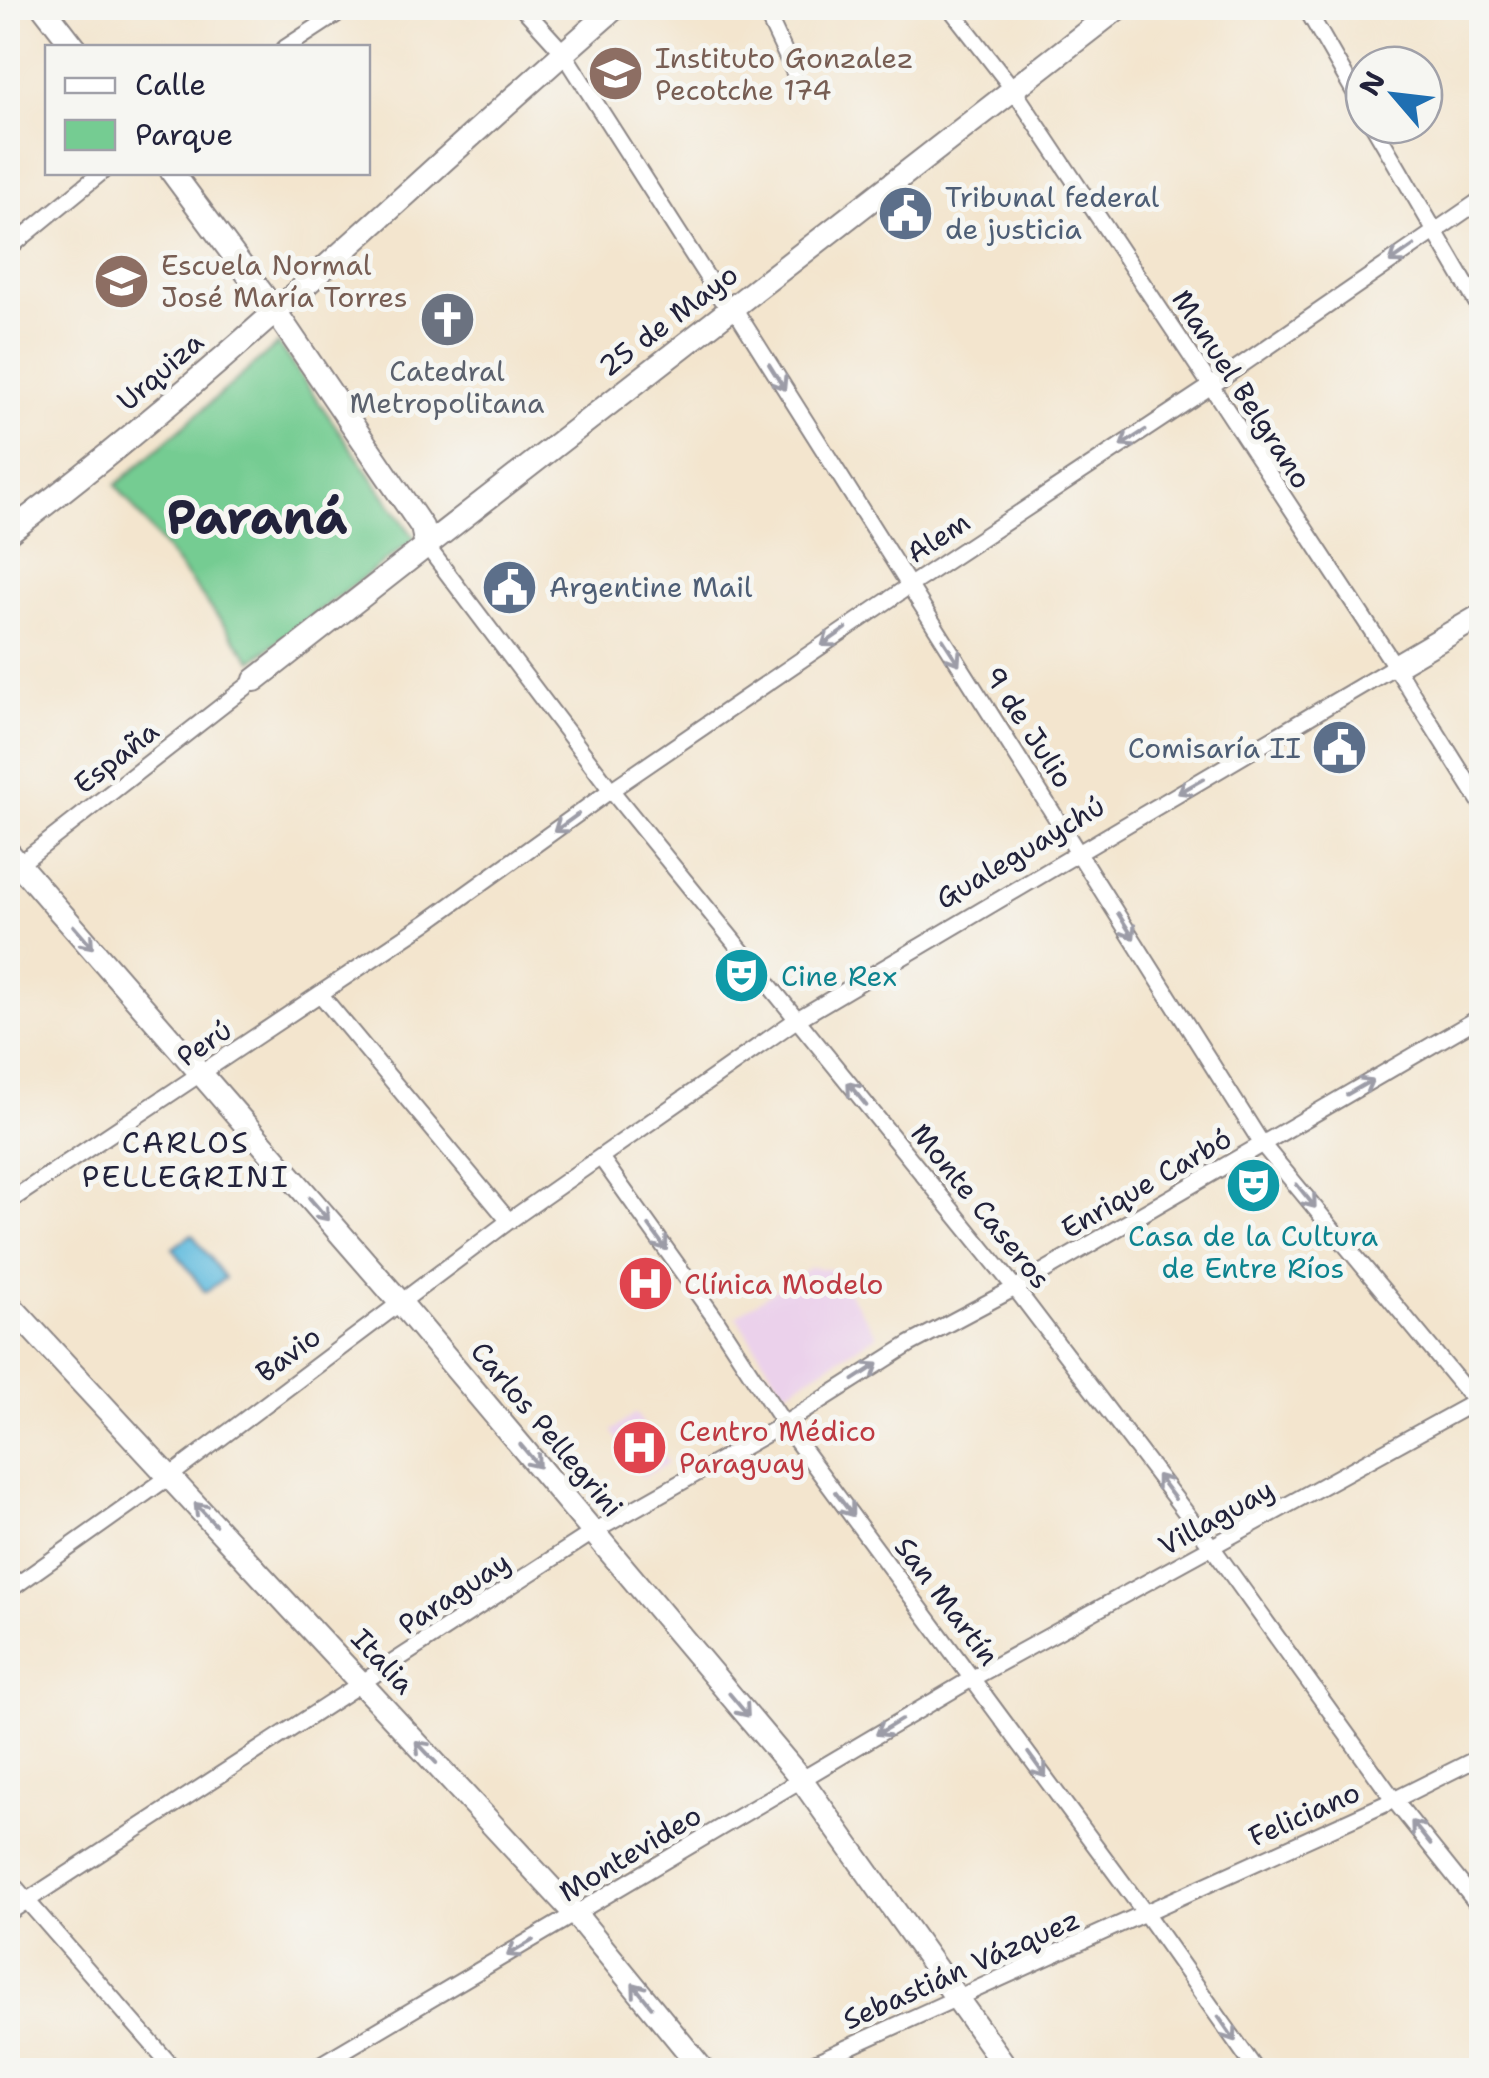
<svg xmlns="http://www.w3.org/2000/svg" width="1489" height="2078" viewBox="0 0 1489 2078" font-family="'Shantell Sans',sans-serif">
  <style>
    .built { fill: #ebd1eb }
    .green { fill: #75cc92; stroke: #4c7766; stroke-width: 2.5 }
    .water { fill: #61bbde; stroke: #426e8c; stroke-width: 2.5 }
    .lines { fill: none; stroke-linecap: round; stroke-linejoin: round }
    .street-casing { stroke: #8a8484; stroke-width: 19 }
    .secondary-casing { stroke: #8a8484; stroke-width: 26 }
    .street { stroke: #fff; stroke-width: 15 }
    .secondary { stroke: #fff; stroke-width: 22 }
    .oneway { stroke: #9c9ca7 }
    .labels { text-anchor: middle; stroke-width: 10; stroke-linejoin: round; paint-order: stroke }
    .education-label { font-size: 28px; fill: #785e54; stroke: #f6f6f2; text-anchor: start }
    .service-label { font-size: 28px; fill: #4e5e75; stroke: #f6f6f2; text-anchor: start }
    .street-label { font-size: 28px; fill: #22223b; stroke: #f6f6f2 }
    .worship-label { font-size: 28px; fill: #5b616d; stroke: #f6f6f2 }
    .culture-label { font-size: 28px; fill: #0d838f; stroke: #f6f6f2; text-anchor: start }
    .health-label { font-size: 28px; fill: #be3a42; stroke: #f6f6f2; text-anchor: start }
    .neighbourhood-label { font-size: 30px; letter-spacing: 2.5px; fill: #22223b; stroke: #f6f6f2 }
    .town-label { font-size: 48px; font-weight: bold; fill: #22223b; stroke: #f6f6f2 }
  </style>
  <rect width="100%" height="100%" fill="#f6f6f2"/>
  <filter id="ink" filterUnits="userSpaceOnUse"><feTurbulence type="fractalNoise" baseFrequency=".01" numOctaves="2"/><feDisplacementMap in="SourceGraphic" scale="20" xChannelSelector="R" yChannelSelector="G"/><feConvolveMatrix kernelMatrix="1 2 1 2 8 2 1 2 1" color-interpolation-filters="sRGB"/></filter>
  <filter id="wash" filterUnits="userSpaceOnUse"><feTurbulence type="fractalNoise" baseFrequency=".0048" numOctaves="4" result="noise"/><feDisplacementMap in="SourceGraphic" scale="40" xChannelSelector="R" yChannelSelector="G"/><feGaussianBlur stdDeviation="2.25" result="paint"/><feColorMatrix in="noise" values="0 0 0 0 0 0 0 0 0 0 0 0 0 0 0 0 0 1.4 0 .05"/><feComposite in="paint" operator="in"/></filter>
  <g filter="url(#wash)">
    <rect width="100%" height="100%" fill="#f3e5ce"/>
    <!-- built -->
    <path class="built" d="M810,1267L834,1270L877,1335L785,1392L736,1316Z
      M636,1413L668,1463L642,1478L612,1431Z"/>
    <!-- green -->
    <path class="green" d="M278,344L415,539L252,661L116,485Z"/>
    <!-- water -->
    <path class="water" d="M192,1234L225,1278L205,1292L173,1248Z"/>
  </g>
  <g filter="url(#ink)">
    <g class="lines">
      <defs>
        <path id="street" d="M523,8L563,52L721,299L734,308L1262,1144L1482,1410
          M758,8L770,21L794,72
          M950,8L1013,89L1211,386L1395,666L1482,805
          M1306,8L1364,109
          M285,48L346,8
          M1373,125L1482,312
          M8,249L102,172
          M426,545L611,790L1015,1288L1212,1547L1394,1800L1482,1910
          M8,873L255,680
          M320,994L509,1221
          M601,1158L715,1318L784,1424L1145,1913L1256,2070
          M8,1202L426,923L611,790L909,586L1211,386L1482,199
          M8,1591L170,1476L509,1221L796,1020L1395,666
          M8,1879L175,2070
          M8,1913L595,1531L784,1424L910,1344L1015,1288L1482,1016
          M311,2070L973,1678L1482,1398
          M798,2070L1394,1800L1482,1756
          M1468,2070L1482,2066"/>
        <path id="secondary" d="M44,8L75,48
          M172,172L275,311L422,527L426,545
          M8,533C222,372 413,183 615,8
          M1395,666L1482,615
          M255,680C542,455 830,231 1118,8
          M8,852L399,1301L801,1779L1008,2070
          M8,1303L576,1915L703,2070"/>
      </defs>
      <!-- street casing -->
      <use href="#street" class="street-casing"/>
      <!-- secondary casing -->
      <use href="#secondary" class="secondary-casing"/>
      <!-- street -->
      <use href="#street" class="street"/>
      <!-- secondary -->
      <use href="#secondary" class="secondary"/>
    </g>
    <!-- one-way arrows -->
    <defs><path id="oneway-shaft" d="M-6 0H5M1.5-3L5.5 0L1.5 3" fill="none" stroke-width="1.6" stroke-linecap="round" stroke-linejoin="round" transform="scale(2.5)"/></defs>
    <g class="oneway">
      <use href="#oneway-shaft" transform="translate(1402 254) rotate(145)"/>
      <use href="#oneway-shaft" transform="translate(777 377) rotate(58)"/>
      <use href="#oneway-shaft" transform="translate(1133 438) rotate(147)"/>
      <use href="#oneway-shaft" transform="translate(834 637) rotate(145)"/>
      <use href="#oneway-shaft" transform="translate(951 652) rotate(57)"/>
      <use href="#oneway-shaft" transform="translate(1191 786) rotate(150)"/>
      <use href="#oneway-shaft" transform="translate(566 823) rotate(144)"/>
      <use href="#oneway-shaft" transform="translate(1126 926) rotate(58)"/>
      <use href="#oneway-shaft" transform="translate(83 937) rotate(49)"/>
      <use href="#oneway-shaft" transform="translate(1360 1087) rotate(-30)"/>
      <use href="#oneway-shaft" transform="translate(857 1094) rotate(-129)"/>
      <use href="#oneway-shaft" transform="translate(1306 1196) rotate(51)"/>
      <use href="#oneway-shaft" transform="translate(319 1209) rotate(49)"/>
      <use href="#oneway-shaft" transform="translate(658 1238) rotate(54)"/>
      <use href="#oneway-shaft" transform="translate(866 1372) rotate(-33)"/>
      <use href="#oneway-shaft" transform="translate(530 1456) rotate(50)"/>
      <use href="#oneway-shaft" transform="translate(1166 1487) rotate(-127)"/>
      <use href="#oneway-shaft" transform="translate(844 1504) rotate(53)"/>
      <use href="#oneway-shaft" transform="translate(205 1514) rotate(-133)"/>
      <use href="#oneway-shaft" transform="translate(739 1705) rotate(50)"/>
      <use href="#oneway-shaft" transform="translate(889 1727) rotate(149)"/>
      <use href="#oneway-shaft" transform="translate(426 1752) rotate(-133)"/>
      <use href="#oneway-shaft" transform="translate(1037 1765) rotate(54)"/>
      <use href="#oneway-shaft" transform="translate(1421 1833) rotate(-129)"/>
      <use href="#oneway-shaft" transform="translate(520 1948) rotate(149)"/>
      <use href="#oneway-shaft" transform="translate(642 1995) rotate(-129)"/>
      <use href="#oneway-shaft" transform="translate(1227 2029) rotate(55)"/>
    </g>
  </g>
  <!-- icons -->
  <defs>
    <symbol id="school-disc" viewBox="-11 -11 22 22"><circle r="9.5" fill="#8d6e63" stroke="#f6f6f2"/><path d="M0-5L7-2L0 1L-7-2ZM-4 1L0 2.5L4 1V4Q0 6-4 4Z" fill="#fff"/></symbol>
    <symbol id="civic-disc" viewBox="-11 -11 22 22"><circle r="9.5" fill="#5c6f8a" stroke="#f6f6f2"/><path d="M-.6-6.5H3V-4.5H.6V-3L4-1V1h2V6H-6V1h2V-1L-.6-3ZM-1.2 2.5V6h2.4V2.5Z" fill="#fff"/></symbol>
    <symbol id="church-disc" viewBox="-11 -11 22 22"><circle r="9.5" fill="#6b7280" stroke="#f6f6f2"/><path d="M-1.2-6h2.4v3.5h3.3v2.4h-3.3V6h-2.4V-.1h-3.3v-2.4h3.3Z" fill="#fff"/></symbol>
    <symbol id="theatre-disc" viewBox="-11 -11 22 22"><circle r="9.5" fill="#0f9aa8" stroke="#f6f6f2"/><path d="M-5-5.5Q0-4 5-5.5V0Q5 5 0 6Q-5 5-5 0ZM-3.3-2.5H-1v1.5H-3.3ZM1-2.5H3.3v1.5H1ZM-2.8 1Q0 5.5 2.8 1Z" fill="#fff"/></symbol>
    <symbol id="hospital-disc" viewBox="-11 -11 22 22"><circle r="9.5" fill="#e0444e" stroke="#f6f6f2"/><path d="M-5-5h3v3.5h4V-5h3V5h-3V1.5h-4V5h-3Z" fill="#fff"/></symbol>
  </defs>
  <g fill-rule="evenodd">
    <use href="#school-disc" x="584" y="42" width="63" height="63"/>
    <use href="#civic-disc" x="874" y="182" width="63" height="63"/>
    <use href="#school-disc" x="90" y="250" width="63" height="63"/>
    <use href="#church-disc" x="416" y="288" width="63" height="63"/>
    <use href="#civic-disc" x="478" y="556" width="63" height="63"/>
    <use href="#civic-disc" x="1308" y="716" width="63" height="63"/>
    <use href="#theatre-disc" x="710" y="944" width="63" height="63"/>
    <use href="#theatre-disc" x="1222" y="1154" width="63" height="63"/>
    <use href="#hospital-disc" x="614" y="1252" width="63" height="63"/>
    <use href="#hospital-disc" x="608" y="1416" width="63" height="63"/>
  </g>
  <g class="labels">
    <!-- education labels -->
    <g class="education-label">
      <text x="655" y="68">Instituto Gonzalez<tspan x="655" dy="32">Pecotche 174</tspan></text>
      <text x="161" y="275">Escuela Normal<tspan x="161" dy="32">José María Torres</tspan></text>
    </g>
    <!-- service labels -->
    <g class="service-label">
      <text x="945" y="207">Tribunal federal<tspan x="945" dy="32">de justicia</tspan></text>
      <text x="549" y="597">Argentine Mail</text>
      <text x="1301" y="758" text-anchor="end">Comisaría II</text>
    </g>
    <!-- street labels -->
    <g class="street-label">
      <text transform="translate(668 320) rotate(-37)" y="10">25 de Mayo</text>
      <text transform="translate(160 371) rotate(-41)" y="10">Urquiza</text>
      <text transform="translate(1242 389) rotate(57)" y="10">Manuel Belgrano</text>
      <text transform="translate(938 537) rotate(-33)" y="10">Alem</text>
      <text transform="translate(1029 727) rotate(57)" y="10">9 de Julio</text>
      <text transform="translate(116 757) rotate(-38)" y="10">España</text>
      <text transform="translate(1020 852) rotate(-31)" y="10">Gualeguaychú</text>
      <text transform="translate(204 1043) rotate(-34)" y="10">Perú</text>
      <text transform="translate(1146 1183) rotate(-30)" y="10">Enrique Carbó</text>
      <text transform="translate(981 1206) rotate(51)" y="10">Monte Caseros</text>
      <text transform="translate(288 1354) rotate(-37)" y="10">Bavio</text>
      <text transform="translate(547 1429) rotate(50)" y="10">Carlos Pellegrini</text>
      <text transform="translate(1216 1517) rotate(-29)" y="10">Villaguay</text>
      <text transform="translate(454 1593) rotate(-33)" y="10">Paraguay</text>
      <text transform="translate(947 1601) rotate(53)" y="10">San Martín</text>
      <text transform="translate(383 1661) rotate(47)" y="10">Italia</text>
      <text transform="translate(1304 1814) rotate(-24)" y="10">Feliciano</text>
      <text transform="translate(630 1853) rotate(-31)" y="10">Montevideo</text>
      <text transform="translate(961 1969) rotate(-24)" y="10">Sebastián Vázquez</text>
    </g>
    <!-- worship labels -->
    <g class="worship-label">
      <text x="447" y="381">Catedral<tspan x="447" dy="32">Metropolitana</tspan></text>
    </g>
    <!-- culture labels -->
    <g class="culture-label">
      <text x="781" y="986">Cine Rex</text>
      <text x="1253" y="1246" text-anchor="middle">Casa de la Cultura<tspan x="1253" dy="32">de Entre Ríos</tspan></text>
    </g>
    <!-- health labels -->
    <g class="health-label">
      <text x="684" y="1294">Clínica Modelo</text>
      <text x="679" y="1441">Centro Médico<tspan x="679" dy="32">Paraguay</tspan></text>
    </g>
    <!-- neighbourhood labels -->
    <g class="neighbourhood-label">
      <text x="186" y="1153">CARLOS<tspan x="186" dy="34">PELLEGRINI</tspan></text>
    </g>
    <!-- town labels -->
    <g class="town-label">
      <text x="257" y="534">Paraná</text>
    </g>
  </g>
  <!-- margin -->
  <rect width="1489" height="2078" fill="none" stroke="#f6f6f2" stroke-width="40"/>
  <!-- legend -->
  <rect x="45" y="45" width="325" height="130" fill="#f6f6f2" stroke="#a1a1a9" stroke-width="2.5"/>
  <rect x="65" y="78" width="50" height="15" fill="#ffffff" stroke="#a1a1a9" stroke-width="2.5"/>
  <text x="135" y="95" font-size="30" fill="#22223b">Calle</text>
  <rect x="65" y="120" width="50" height="30" fill="#75cc92" stroke="#a1a1a9" stroke-width="2.5"/>
  <text x="135" y="145" font-size="30" fill="#22223b">Parque</text>
  <!-- north arrow -->
  <g transform="translate(1394 95) rotate(298)"><circle r="48" fill="#f6f6f2" stroke="#a1a1a9" stroke-width="2.5"/>
  <path d="M0-8L18 38L0 25L-18 38Z" fill="#1f6fb2"/>
  <text y="-15" font-size="28" font-weight="bold" text-anchor="middle" fill="#22223b">N</text>
  </g>
</svg>
